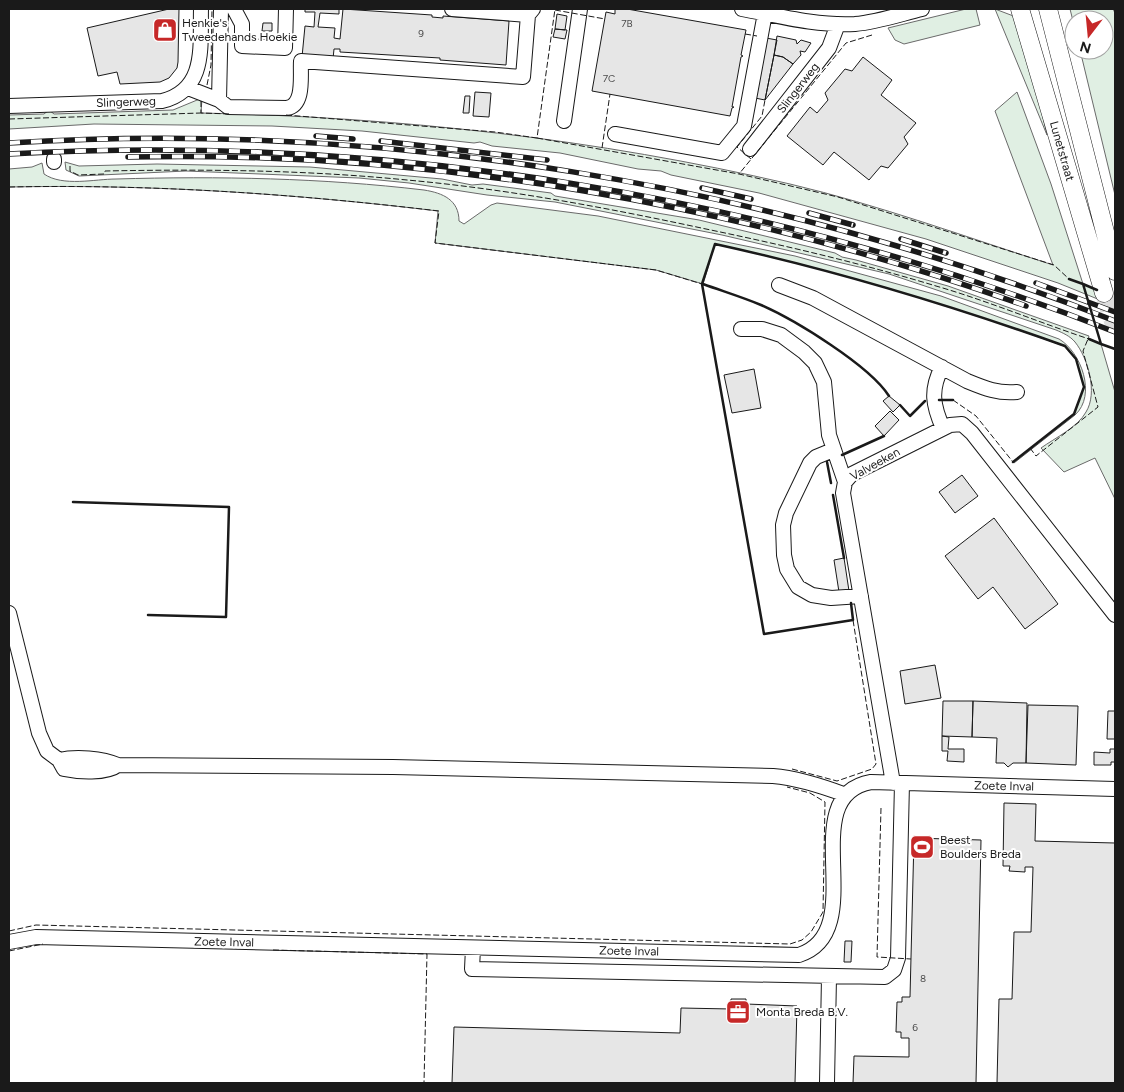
<svg xmlns="http://www.w3.org/2000/svg" width="1124" height="1092" viewBox="0 0 1124 1092" font-family="Figtree,sans-serif">
  <style>
    .green { fill: #e0efe3; stroke: #6a6a6a }
    .building { fill: #e6e6e6; stroke: #1a1a1a }
    .lines { fill: none; stroke-linecap: round; stroke-linejoin: round }
    .major-tunnel { stroke: #ddd; stroke-width: 18; stroke-dasharray: 18 9; stroke-linecap: butt }
    .minor-casing { stroke: #1a1a1a; stroke-width: 16 }
    .major-casing { stroke: #1a1a1a; stroke-width: 19 }
    .minor { stroke: #fff; stroke-width: 14 }
    .major { stroke: #fff; stroke-width: 18 }
    .rail-casing { stroke: #1a1a1a; stroke-width: 5.5 }
    .rail { stroke: #fff; stroke-width: 4; stroke-dasharray: 11; stroke-linecap: butt }
    .fence { stroke: #1a1a1a; stroke-width: 1; stroke-dasharray: 6 2.5; stroke-linecap: butt }
    .wall { stroke: #1a1a1a; stroke-width: 2.5 }
    .labels { text-anchor: middle; stroke-width: 4; stroke-linejoin: round; paint-order: stroke }
    .number-label { font-size: 10px; fill: #4d4d4d }
    .poi-label { font-size: 12px; fill: #1a1a1a; stroke: #fff; text-anchor: start }
    .street-label { font-size: 12px; fill: #1a1a1a; stroke: #fff }
  </style>
  <rect width="100%" height="100%" fill="#fff"/>
  <!-- green -->
  <path class="green" d="M966,9H976L980,25L904,44L895,40L888,28Z
    M995,9L1016,17L1029,54L1047,135Z
    M1070,9H1113L1115,13V195L1080,50H1104V20H1074V25Z
    M1017,92L1051,184L1083,284L1115,297V306L1058,283L926,239L759,193L671,175L661,171L638,169L560,153L492,146L480,142L474,143L362,131L272,126L94,124L9,129V115L44,114L49,110L54,114L173,110L202,98L201,113C399,117 597,139 790,184C879,205 966,237 1053,265L995,111Z
    M65,162L79,166L157,164L310,167L442,179L472,185L483,184L551,193L555,196L699,220L835,253L842,257L856,260L948,286L1089,336L1088,339L1101,344L1115,392V499L1095,458L1064,472L1041,448C1055,438 1078,427 1086,412C1098,393 1088,358 1075,342C1070,336 1063,333 1056,330L889,274L722,235L555,202L487,195L409,183L359,178L186,171L79,176L66,170Z
    M42,163L44,174C63,187 95,179 116,179C219,176 322,178 424,190C443,193 459,200 459,221L464,224L491,205L497,203L598,216L795,256L941,296L1059,339C1081,352 1097,395 1075,415L1014,463L1013,462L1074,414L1084,387L1076,359L1064,346C950,305 834,270 715,244L703,284L656,270L435,243L438,211C296,194 153,184 9,187V169L32,167Z"/>
  <!-- building -->
  <path class="building" d="M169,9H179L178,62L177,68L169,78L160,82L120,84L117,72L98,76L87,28Z
    M305,9H339V14L320,13L318,27L335,28L334,38L340,39L343,9L432,15V17L443,18V16L509,21L506,65L440,60V58L340,52V49H334L333,59L302,57L305,26L314,27L315,12H305Z
    M615,9H627L746,30L741,55L743,56L741,57L732,107H734L732,108L730,116L592,91L606,12L615,14Z
    M557,14L567,16L565,30L555,29Z
    M263,23H272V31H262Z
    M555,29L567,30L565,39L553,37Z
    M777,36L796,40L797,44L801,40L811,43L805,52L800,51L801,55L793,64L783,57L774,55Z
    M766,38L777,40L765,100L755,98Z
    M774,55L783,57L793,64L765,100Z
    M863,57L892,80L881,95L916,123L904,137L908,144L888,168L881,166L869,180L834,152L823,165L787,136L810,107L817,113L828,100L825,93L845,69L852,71Z
    M475,92L491,93L489,117L473,116Z
    M465,96H470L469,113H463Z
    M754,369L761,408L732,413L724,375Z
    M889,396L900,405L893,412L883,401Z
    M890,411L899,420L884,436L875,426Z
    M962,475L978,496L955,513L939,492Z
    M994,518L1058,604L1025,629L993,587L978,599L945,556Z
    M844,558L849,591L839,592L834,560Z
    M935,665L941,698L905,704L900,671Z
    M943,701H973L972,737L942,736Z
    M973,701L1027,703L1026,763H1013L1008,767L1004,763H996L997,738L972,737Z
    M1028,705L1078,706L1076,765L1026,763Z
    M1108,711H1115V739H1107Z
    M942,736L949,737L948,749H964V762L947,761L948,751H942Z
    M1110,749H1115V762H1111V765H1094V752L1110,753Z
    M1004,803L1036,804L1035,841L1115,843V1083H997L999,999H1012L1014,932H1031L1033,867H1025V872L1009,871L1010,866H1003Z
    M914,838L981,840L976,1083H853L854,1056L909,1057V1038H901V1032H896L897,1002H902V997H910Z
    M845,941H852L851,962H844Z
    M731,999H746V1004L797,1006L795,1083H452L454,1027L680,1033L681,1008L731,1009Z"/>
  <g class="lines">
    <!-- major-tunnel -->
    <path class="major-tunnel" d="M1104,293L1115,328"/>
    <defs>
      <path id="minor" d="M234,9L242,24V46L285,48L286,9
        M452,9L528,15
        M742,9C779,16 817,26 855,24C878,22 901,14 922,9
        M188,88L219,100L228,107L287,108C305,105 300,75 301,61L523,77L528,15L533,9
        M219,100L221,9
        M9,106L162,101C207,90 200,46 201,9
        M564,121L580,9
        M615,134L722,153L744,126L765,13
        M750,149L829,48L838,24
        M54,159V162
        M779,285L813,298L967,381C984,388 998,394 1017,392
        M741,329H762L781,335L804,352L815,363L824,382L829,435L845,482
        M942,367C930,390 933,406 943,428
        M833,450L816,457L810,463L786,513L783,525L784,555L787,569L798,587L812,595L831,598L861,596
        M9,613L39,733L47,751L59,760C76,756 102,758 118,765L393,767L773,776C798,778 822,786 846,795
        M59,760L64,769C78,772 106,774 118,765
        M893,783L843,493L845,482L852,474L950,425L962,424L972,433L1115,615
        M9,942L36,937L799,955C873,931 792,796 871,782L1115,789
        M473,948L472,969L885,977L894,970L898,958L902,783
        M827,1083L829,977"/>
      <path id="major" d="M1020,9L1104,293
        M1048,9L1115,271"/>
    </defs>
    <!-- minor casing -->
    <use href="#minor" class="minor-casing"/>
    <!-- major casing -->
    <use href="#major" class="major-casing"/>
    <!-- minor -->
    <use href="#minor" class="minor"/>
    <!-- major -->
    <use href="#major" class="major"/>
    <defs>
      <path id="rail" d="M316,136L353,139
        M381,141L547,160
        M9,143C385,120 764,183 1115,321
        M9,154C387,133 763,194 1115,332
        M128,157C429,150 744,205 1026,306
        M702,188L751,199
        M809,213L853,225
        M901,239L946,253
        M1036,283L1115,312"/>
    </defs>
    <!-- rail casing -->
    <use href="#rail" class="rail-casing"/>
    <!-- rail -->
    <use href="#rail" class="rail"/>
    <!-- fence -->
    <path class="fence" d="M555,10L605,19
      M745,34L757,36
      M872,35L846,43L739,174L838,197L1054,265L1069,279
      M207,85L211,65L212,9
      M201,101V113L231,114
      M286,115L495,132L537,138L555,9
      M9,119L201,113
      M537,138L739,174
      M602,148L610,94
      M751,159L737,147L762,116L765,100
      M70,166V171L78,175L104,174L105,171C206,169 306,170 407,180C507,189 608,208 706,229C783,245 860,263 936,286C988,301 1038,322 1089,339
      M9,187C153,184 296,194 439,211L435,243L656,270L702,284
      M953,400L976,416L1013,462
      M1030,448L1036,456L1098,407L1083,351L1088,339
      M792,769L837,781L872,769L876,764L853,620
      M881,808L877,957L911,959
      M9,931L36,925L790,944L802,940L811,932L823,912L825,802L810,793L787,787
      M273,950L427,954L424,1083
      M9,951L43,944"/>
    <!-- wall -->
    <path class="wall" d="M1069,279L1083,284L1101,344L1089,339
      M703,284C722,291 742,297 761,305C795,320 869,365 889,396
      M1083,284L1097,290
      M1101,344L1115,349
      M939,400H953
      M900,405L910,416L925,401
      M842,455L884,436
      M827,462L831,483
      M833,495L844,558
      M73,502L229,507L226,617L148,615
      M851,603L853,620L764,634L702,284L715,244C834,270 950,305 1065,346L1076,359L1084,387L1074,414L1013,462"/>
  </g>
  <!-- icons -->
  <defs>
    <symbol id="shop-square" viewBox="-11 -11 22 22"><rect x="-9" y="-9" width="18" height="18" rx="4" fill="#c62828" stroke="#fff"/><path d="M-5-2.5h2.3a2.7 3.5 0 0 1 5.4 0H5L5.5 6h-11ZM-1.5-2.5h3a1.5 2.3 0 0 0-3 0Z" fill="#fff"/></symbol>
    <symbol id="stadium-square" viewBox="-11 -11 22 22"><rect x="-9" y="-9" width="18" height="18" rx="4" fill="#c62828" stroke="#fff"/><path d="M0-5a6.5 5 0 1 0 0 10a6.5 5 0 1 0 0-10ZM-3.5-1.8h7v3.6h-7Z" fill="#fff"/></symbol>
    <symbol id="office-square" viewBox="-11 -11 22 22"><rect x="-9" y="-9" width="18" height="18" rx="4" fill="#c62828" stroke="#fff"/><path d="M-6-3h4V-5.5h4V-3h4V5H-6ZM-1-4.5V-3h2v-1.5ZM-6 0V1H6V0Z" fill="#fff"/></symbol>
  </defs>
  <g fill-rule="evenodd">
    <use href="#shop-square" x="151" y="16" width="28" height="28"/>
    <use href="#stadium-square" x="908" y="833" width="28" height="28"/>
    <use href="#office-square" x="724" y="998" width="28" height="28"/>
  </g>
  <g class="labels">
    <!-- number labels -->
    <g class="number-label">
      <text x="627" y="27">7B</text>
      <text x="421" y="37">9</text>
      <text x="609" y="82">7C</text>
      <text x="923" y="982">8</text>
      <text x="915" y="1031">6</text>
    </g>
    <!-- poi labels -->
    <g class="poi-label">
      <text x="182" y="27">Henkie's<tspan x="182" dy="14">Tweedehands Hoekie</tspan></text>
      <text x="940" y="844">Beest<tspan x="940" dy="14">Boulders Breda</tspan></text>
      <text x="756" y="1016">Monta Breda B.V.</text>
    </g>
    <!-- street labels -->
    <g class="street-label">
      <text transform="translate(798 88) rotate(-52)" y="4">Slingerweg</text>
      <text transform="translate(126 102) rotate(-2)" y="4">Slingerweg</text>
      <text transform="translate(1062 151) rotate(74)" y="4">Lunetstraat</text>
      <text transform="translate(875 464) rotate(-29)" y="4">Valveeken</text>
      <text transform="translate(1004 786) rotate(1)" y="4">Zoete Inval</text>
      <text transform="translate(224 942) rotate(1)" y="4">Zoete Inval</text>
      <text transform="translate(629 951) rotate(1)" y="4">Zoete Inval</text>
    </g>
  </g>
  <!-- border -->
  <rect width="1124" height="1092" fill="none" stroke="#1a1a1a" stroke-width="20"/>
  <!-- north arrow -->
  <g transform="translate(1089 35) rotate(196)"><circle r="24" fill="#ffffff" stroke="#a3a3a3"/>
  <path d="M0-4L9 19L0 12L-9 19Z" fill="#c62828"/>
  <text y="-8" font-size="14" font-weight="bold" text-anchor="middle" fill="#1a1a1a">N</text>
  </g>
</svg>
